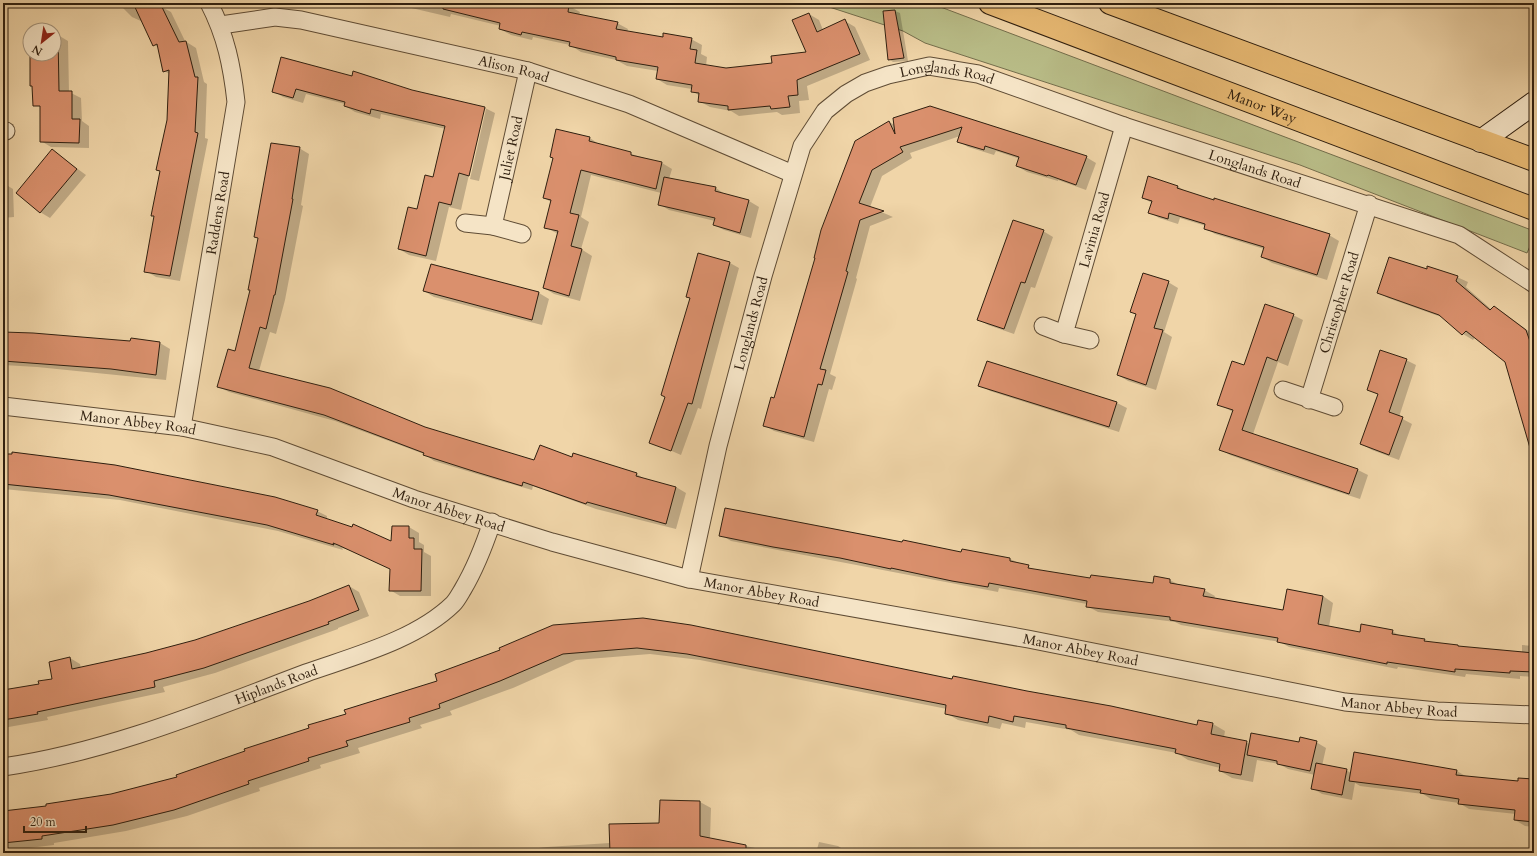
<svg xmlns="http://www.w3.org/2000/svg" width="1537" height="856" viewBox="0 0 1537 856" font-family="Cardo,serif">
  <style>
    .green { fill: #b9bd88; stroke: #746e4c }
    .shadow { fill: #0003 }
    .building { fill: #da906d; stroke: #2f1f0f }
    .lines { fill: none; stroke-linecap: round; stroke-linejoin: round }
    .street-casing { stroke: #5f4c35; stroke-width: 19 }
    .secondary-casing { stroke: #2f1f0f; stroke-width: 24 }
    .highway-casing { stroke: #2f1f0f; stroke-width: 24 }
    .street { stroke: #f5e4c6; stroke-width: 17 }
    .secondary { stroke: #f5e4c6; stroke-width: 22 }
    .highway { stroke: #e8ba74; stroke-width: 22 }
    .labels { text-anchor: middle; stroke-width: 3; stroke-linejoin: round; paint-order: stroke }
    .street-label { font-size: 14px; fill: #2f1f0f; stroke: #f5e4c6 }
  </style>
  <rect width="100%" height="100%" fill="#f0d5a8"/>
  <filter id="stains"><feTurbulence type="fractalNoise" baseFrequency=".005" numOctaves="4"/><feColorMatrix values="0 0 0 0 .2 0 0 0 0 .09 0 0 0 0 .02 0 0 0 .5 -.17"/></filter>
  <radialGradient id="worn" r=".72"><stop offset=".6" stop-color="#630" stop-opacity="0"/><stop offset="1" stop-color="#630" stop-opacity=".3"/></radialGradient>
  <!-- green -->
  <path class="green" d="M817,3H930L1534,231V237L1527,253L1300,165L925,43L903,31Z"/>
  <!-- shadow -->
  <path class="shadow" d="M118,3H154L171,12L185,41L196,48L204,82L207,84L205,138L208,139L180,281L156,277L146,271L155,217L152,215L161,171L168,120L170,74L164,71L158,47L154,45L143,22L132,17Z
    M390,3H553L569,6L580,12L579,15L617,23L628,29L627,32L663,38L691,39L702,45L701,54L707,57L706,66L726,69L773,64L808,53L809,14L819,20L823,30L845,21L855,27L870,60L807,86L809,100L799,101L800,113L782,115L777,112L739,116L731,111L710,107L699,101L700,96L692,91V89L667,85L657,79L658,71L627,66L616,60L581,52L570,45L533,37L532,40L511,35L500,29L501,26L451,14L450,17Z
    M895,11L900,13L908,61L893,62L889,59Z
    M54,35H58L68,41L69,92L81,98L82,121L89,126V148L51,147L41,141L40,91L31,54H54Z
    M352,78L485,108L495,113L479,181L470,179L486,109H484L461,210L449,207L436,261L409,255L399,249L434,178L446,129L381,114L380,119L355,112L345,106V104L306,94L303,103L283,97L273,91Z
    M930,107L1086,157L1096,163L1086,190L1058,180V181L1027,172L1017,166L1020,159L996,151L994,155L968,147L958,141L960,136L910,153L912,158L882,176L870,207L893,217L870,226L856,278L857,279L830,374L836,377L832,390L829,389L814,442L774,431L764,425L889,122L895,125Z
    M557,130L590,138L600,145L662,163L672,169L669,179L716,188L726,195L749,201L759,207L751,238L724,230L714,225L715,221L669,210L659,204L661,193L591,175L581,217L589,222L581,249L592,256L580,301L554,294L544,288L558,234L545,227L551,202L544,198L554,158Z
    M299,148L309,154L301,205L303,206L285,300L276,334L270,332L259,371L425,428L535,462L572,458L574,454L637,474L646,480L676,487L686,493L676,529L596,509L533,486L532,490L487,477L434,461L424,454L335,421L229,392L219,387L236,352Z
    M53,151L86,175L50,218L40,212Z
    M3,183L13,189L14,217L3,218Z
    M1177,186L1187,192L1329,235L1339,241L1327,280L1272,263L1262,257L1264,249L1215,234L1205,228L1206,226L1180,218L1178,224L1159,218L1149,212L1152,203L1143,198Z
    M1043,231L1053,237L1035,288L1031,287L1014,334L988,325L978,319Z
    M699,254L730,263L739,268L701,409L698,408L681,455L651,442L666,397L691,298Z
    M1427,270L1457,277L1468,282L1466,287L1492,310L1494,307L1504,313L1534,335V443L1526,429L1506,361L1475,337L1473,340L1463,334L1444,318L1388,298L1378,292Z
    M1168,282L1178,288L1164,332L1172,337L1156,390L1128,381L1118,375L1137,315L1131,312Z
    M424,291L539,293L549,299L542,325L434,297Z
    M1293,315L1303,320L1288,366L1278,362L1253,434L1358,470L1368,475L1360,499L1274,471L1230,455L1220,449L1233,412L1218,404L1245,366Z
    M3,333L160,343L170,349L166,380L37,367L3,365Z
    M1406,360L1416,365L1399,417L1412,424L1399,460L1372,450L1361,444L1378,395L1368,389Z
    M980,385L1117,403L1127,408L1119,432L990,391Z
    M3,455L317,511L327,516V519L392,542L409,527L419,533V542L424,545V552L431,556V596H400L390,590L391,569L349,550L342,548L343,550L278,531L120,500L3,489Z
    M721,535L1010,559L1035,570L1091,580L1153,584L1155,577L1170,580L1181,586L1204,590L1215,596L1214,599L1284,611L1287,590L1323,596L1333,603L1329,627L1361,633L1392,631L1402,637L1461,648L1522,653V645L1534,646V677L1520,676V679L1466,674L1465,677L1398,667L1397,669L1289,647L1280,642L1181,625L1175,622L1098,612L1087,606V604L999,588L998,592L731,541Z
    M349,586L359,592L369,616L338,628V629L215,673L163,687L165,692L47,717L48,720L3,728V691L40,684L53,679L70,658L80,664L81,669L146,654L195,641L309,602Z
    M553,626L953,680L1198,727L1199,721L1213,724L1225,731L1224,737L1251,744L1316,742L1326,748L1322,766L1346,770L1351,773L1457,771L1467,777L1519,782L1534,780V827L1525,826L1515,820L1516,814L1469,809L1459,803L1431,799L1423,794L1360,786L1355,783L1352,800L1322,794L1312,788L1315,775L1288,769L1279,764L1257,760L1253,782L1232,778L1220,771V768L1188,760L1177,753L1079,735L1071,730L1026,722L1025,728L1002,723L1000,729L958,720L946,713L947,709L700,660L650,654L576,660L513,688L450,711L452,715L420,725L422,728L358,748L360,753L320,765L321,768L259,788L260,791L187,816L126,831L54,843V845L3,851V812L47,807L111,795L178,777L439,682Z
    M700,802L711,808L710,839L780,853H497L547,847L610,843L660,824Z
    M819,842L838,846L849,853H816Z"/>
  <!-- building -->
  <path class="building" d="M133,3H160L179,42L186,41L195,77H198L195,132L198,133L170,276L144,272L154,216H151L160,171L156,170L167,120L169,70L163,72L157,44L153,46Z
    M443,3H558L569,5L568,12L618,22L616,29L663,37V33L692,38L690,49L697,50L695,63L726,68L772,63L771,56L806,52L792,20L809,13L817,32L845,19L860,54L797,80L798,95L788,96L790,107L771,109L770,106L728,110V106L698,102L699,93L691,92L692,85L656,79L658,67L616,60V57L569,46L570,42L522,32L521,35L499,29L500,23L443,9Z
    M895,10L904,58L888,60L883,11Z
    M54,34H58L59,91H72V119H80L79,143L40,142V106H33L32,86H30V54H54Z
    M281,57L352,76L353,71L412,90L485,107L469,176L459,173L451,205L439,202L426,256L398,249L408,207L417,209L425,175L433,177L445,126L371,109L370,114L344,106L345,102L296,89L293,98L272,92Z
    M930,106L1087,156L1076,185L1048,175L1047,176L1016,166L1019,157L985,146L984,150L957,142L962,127L900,147L903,152L872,170L859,203L884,211L860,220L846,271L848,272L820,369L826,370L822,385L818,384L804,437L763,426L771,397L774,398L815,258H814L821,230L855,141L889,121L895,134L893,118Z
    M556,129L590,137L589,141L631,152V155L662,162L656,189L581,170L570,213L579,215L571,246L582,249L569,296L543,288L558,231L544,228L551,200L543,198L553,158L550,157Z
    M271,143L300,147L292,199H293L275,295H274L266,329L260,327L249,368L330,388L425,427L534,460L540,445L572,457L573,453L637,473L636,476L676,487L666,524L587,502L586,504L523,482L522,486L476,472L423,455L424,453L324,415L217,387L228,349L235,351L250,290H248L258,238L254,237Z
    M52,149L77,169L40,213L16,193Z
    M1148,176L1178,186L1177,188L1214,200V198L1330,234L1317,275L1261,257L1264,247L1204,229L1205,224L1169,213L1168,219L1148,213L1152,201L1142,198Z
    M664,177L716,187L715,191L749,200L740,233L713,225L715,218L658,205Z
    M1013,220L1044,230L1025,283L1021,282L1004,329L977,320Z
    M698,253L730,262L692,404L688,403L671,451L649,443L665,397L661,395L690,298L686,297Z
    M1389,257L1427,269V266L1458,276L1456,281L1490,310L1494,306L1526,330L1534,353V447L1530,448L1505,362L1466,331L1462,335L1439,315L1377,293Z
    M431,264L539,292L532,320L423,291Z
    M1143,273L1169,281L1154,328L1163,330L1146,385L1117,375L1136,314L1130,312Z
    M1265,304L1294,314L1277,361L1267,357L1242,430L1358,469L1349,494L1219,450L1233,410L1217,405L1232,361L1244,365Z
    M3,332L33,333L130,341L131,338L160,342L156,375L111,369L3,361Z
    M1380,350L1407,359L1389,412L1403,417L1389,455L1360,444L1378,394L1367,390Z
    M987,361L1117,402L1109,427L978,386Z
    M12,452L115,465L275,497L318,510L316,515L352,527L353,524L391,541L392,526H409V538H414V549H422L421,591H389L390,569L338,545L333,543L334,545L267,525L109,495L3,484V454H12Z
    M725,508L902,542L903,540L961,552L962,549L1010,558V561L1029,565L1028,568L1090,578L1091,575L1153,583L1154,576L1170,579V583L1205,589L1203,596L1283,610L1287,589L1323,596L1318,624L1360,632L1361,624L1393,630L1392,634L1425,639L1424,641L1458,645V646L1534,653V672L1510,671V673L1455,669V672L1387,662V664L1277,642L1278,638L1170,620V617L1086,607L1087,601L989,583L988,587L952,581L891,568V569L840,558L773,547L719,536Z
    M349,585L359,610L328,622L329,624L204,668L154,681L155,687L37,712L38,714L3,720V690L39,684L38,681L52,679L49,662L70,657L72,669L146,653L195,640L309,601Z
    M643,618L691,625L952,679L953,676L1027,691L1111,706L1197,725L1198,720L1213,723L1211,734L1247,741L1241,775L1219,771L1220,764L1175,753L1176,749L1066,728V725L1014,716L1013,722L989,716L988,723L945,714L946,705L687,654L637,648L563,654L500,681L439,704L440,708L409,718L410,722L346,741L348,746L308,758L309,761L248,781L249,784L174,810L113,825L42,836V839L3,843V811L46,806V804L111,794L177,777L176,775L245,751L244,749L309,728L308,725L346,714L344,710L437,681L435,674L500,650L499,648L553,625Z
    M1251,733L1299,742L1300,737L1317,741L1310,771L1277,764V761L1247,755Z
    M1354,752L1457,770L1456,775L1518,781V778L1534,779V822L1514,820L1515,810L1458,804L1459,799L1420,793L1421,790L1349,781Z
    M1316,763L1347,769L1342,795L1311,789Z
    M660,800L700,801V836L746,845V853H610L609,824L659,823Z"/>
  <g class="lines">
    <defs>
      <g id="street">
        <path id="s1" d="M221,25L275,17L301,20L528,71L629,104L793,174"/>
        <path d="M3,131H6"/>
        <path d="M465,223L493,226L522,234"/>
        <path id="s2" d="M493,226L528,71"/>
        <path d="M1043,326L1064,334"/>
        <path id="s3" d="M1090,340L1064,334L1124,126"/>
        <path d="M1283,390L1334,407"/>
        <path id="s4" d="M1309,400L1369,204"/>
        <path id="s5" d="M3,406L182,427L273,447L414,499L552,542L689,579L1028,639L1345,702L1437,711L1534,715"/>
        <path id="s6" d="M182,427L236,102C232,66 226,36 209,3"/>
        <path id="s7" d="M689,579L718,446L763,276L802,146L825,111L846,94L865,83L888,75L929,66L978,74L1124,126L1459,235L1534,284"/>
        <path id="s8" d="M3,767C108,752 208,710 306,673C354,656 416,640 453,604C457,600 460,594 463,589C476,567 484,546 492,522"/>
      </g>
      <path id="secondary" d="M1481,141L1534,103"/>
      <g id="highway">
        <path id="s9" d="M990,3L1534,209"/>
        <path d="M1110,3L1534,160"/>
      </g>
    </defs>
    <!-- street casing -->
    <use href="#street" class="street-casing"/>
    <!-- secondary casing -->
    <use href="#secondary" class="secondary-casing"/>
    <!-- highway casing -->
    <use href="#highway" class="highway-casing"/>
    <!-- street -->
    <use href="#street" class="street"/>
    <!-- secondary -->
    <use href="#secondary" class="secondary"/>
    <!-- highway -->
    <use href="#highway" class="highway"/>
  </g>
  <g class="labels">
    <!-- street labels -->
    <g class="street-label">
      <text dy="5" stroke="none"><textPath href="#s1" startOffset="299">Alison Road</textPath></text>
      <text dy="5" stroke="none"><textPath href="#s7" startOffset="623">Longlands Road</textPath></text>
      <text dy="5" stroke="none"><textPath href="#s9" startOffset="291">Manor Way</textPath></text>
      <text dy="5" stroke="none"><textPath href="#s2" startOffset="80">Juliet Road</textPath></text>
      <text dy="5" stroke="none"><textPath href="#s7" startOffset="947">Longlands Road</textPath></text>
      <text dy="5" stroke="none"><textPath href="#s6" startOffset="217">Raddens Road</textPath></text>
      <text dy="5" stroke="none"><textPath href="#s3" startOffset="135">Lavinia Road</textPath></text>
      <text dy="5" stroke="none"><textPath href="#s4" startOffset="102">Christopher Road</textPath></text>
      <text dy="5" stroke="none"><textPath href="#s7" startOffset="263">Longlands Road</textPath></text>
      <text dy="5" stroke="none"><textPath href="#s5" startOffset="136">Manor Abbey Road</textPath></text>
      <text dy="5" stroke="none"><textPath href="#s5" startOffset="460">Manor Abbey Road</textPath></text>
      <text dy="5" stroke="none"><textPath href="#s5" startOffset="784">Manor Abbey Road</textPath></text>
      <text dy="5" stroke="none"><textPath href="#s5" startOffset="1108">Manor Abbey Road</textPath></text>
      <text dy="5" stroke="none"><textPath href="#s8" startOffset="286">Hiplands Road</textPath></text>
      <text dy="5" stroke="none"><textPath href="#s5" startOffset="1432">Manor Abbey Road</textPath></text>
    </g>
  </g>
  <!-- margin -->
  <rect width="1537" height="856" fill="none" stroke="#f0d5a8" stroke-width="16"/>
  <rect x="4" y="4" width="1529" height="848" fill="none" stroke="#2f1f0f" stroke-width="2"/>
  <rect x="8" y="8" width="1521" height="840" fill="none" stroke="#2f1f0f"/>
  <!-- north arrow -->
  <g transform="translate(42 42) rotate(210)"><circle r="19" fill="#f5e4c6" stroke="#a6957d"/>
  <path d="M0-3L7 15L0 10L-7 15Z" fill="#8f2418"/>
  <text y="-6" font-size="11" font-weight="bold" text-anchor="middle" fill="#2f1f0f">N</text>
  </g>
  <!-- scale -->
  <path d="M24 826v6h62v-6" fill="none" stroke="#2f1f0f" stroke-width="2"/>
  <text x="30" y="826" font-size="12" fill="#2f1f0f" stroke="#f5e4c6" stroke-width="3" paint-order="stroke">20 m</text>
  <rect width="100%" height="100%" filter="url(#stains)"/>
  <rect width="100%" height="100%" fill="url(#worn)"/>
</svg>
